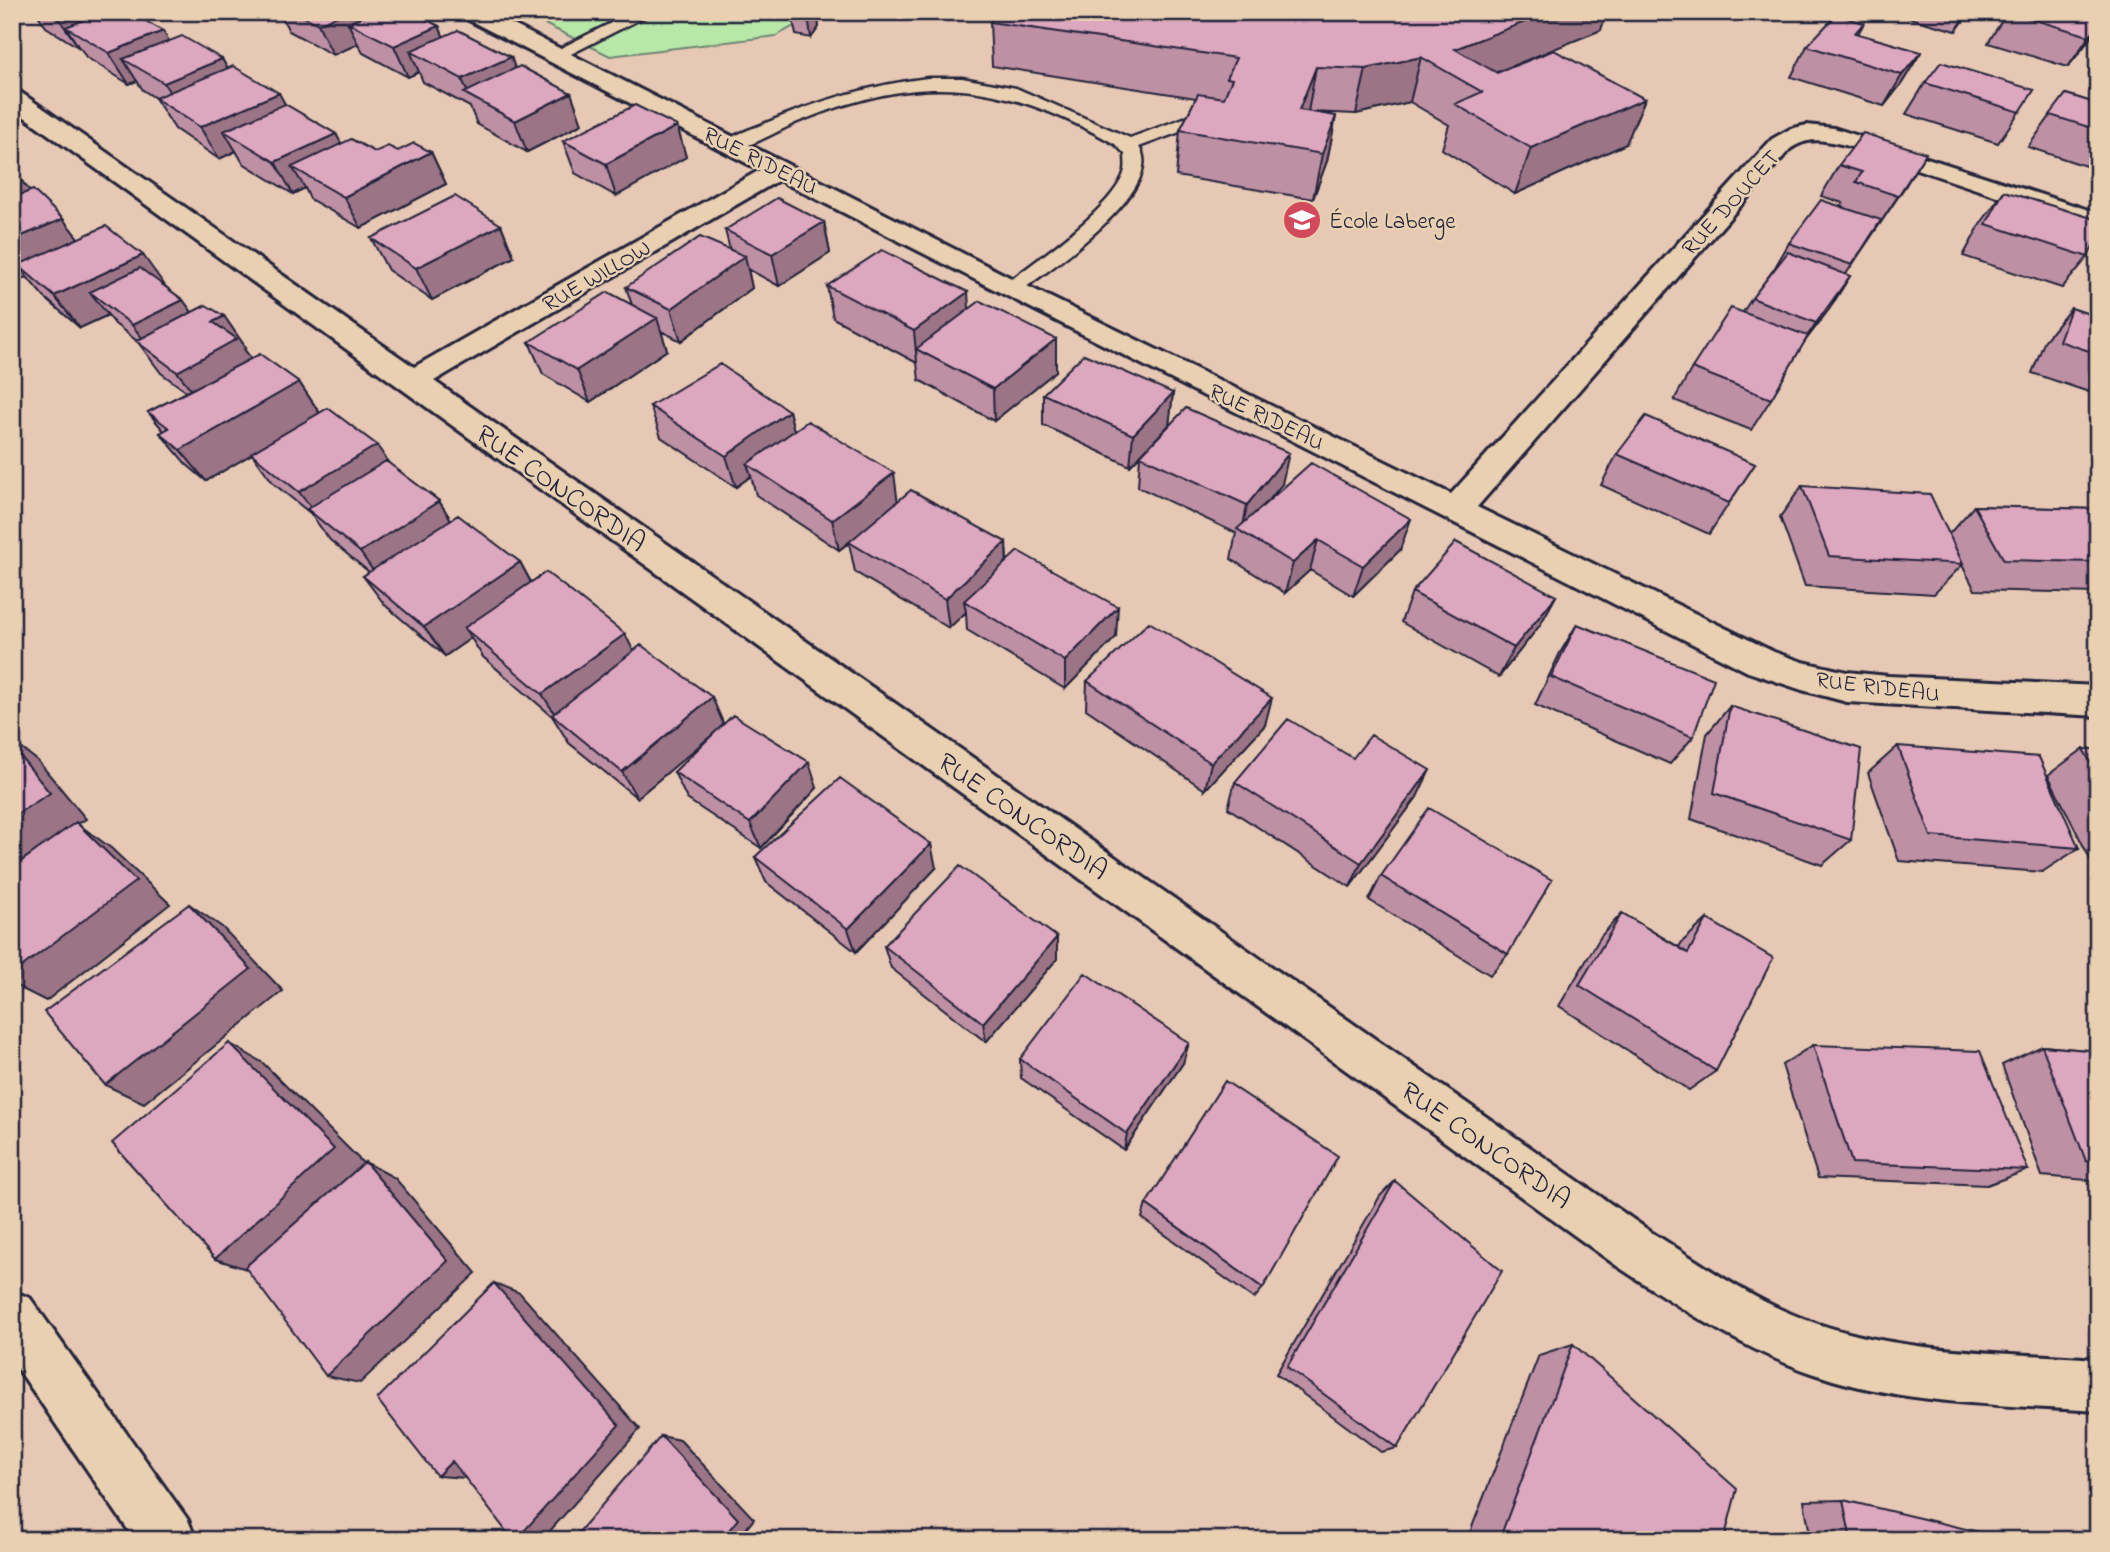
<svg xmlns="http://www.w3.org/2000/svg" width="2110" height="1552" viewBox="0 0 2110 1552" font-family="'Indie Flower',sans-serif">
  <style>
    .green { fill: #b7e8a8; stroke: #6c8572; stroke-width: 2 }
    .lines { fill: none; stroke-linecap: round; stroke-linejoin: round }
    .lane-casing { stroke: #22223b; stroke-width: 5 }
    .street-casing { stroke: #22223b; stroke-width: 6 }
    .secondary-casing { stroke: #22223b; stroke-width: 6 }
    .lane { fill: #e9d0b1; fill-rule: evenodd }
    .street { fill: #e9d0b1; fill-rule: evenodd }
    .secondary { fill: #e9d0b1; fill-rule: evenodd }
    .wall { fill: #be90a4; stroke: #22223b; stroke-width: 2 }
    .shaded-wall { fill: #9b7586; stroke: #22223b; stroke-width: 2 }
    .building { fill: #dda7bf; stroke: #22223b; stroke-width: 2 }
    .labels { text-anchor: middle; stroke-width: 5; stroke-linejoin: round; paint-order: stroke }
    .far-street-label { font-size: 23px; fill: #22223b; stroke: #e9d0b1 }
    .far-poi-label { font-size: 23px; fill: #22223b; stroke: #e9d0b1; text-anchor: start }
    .street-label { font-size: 28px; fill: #22223b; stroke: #e9d0b1 }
  </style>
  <rect width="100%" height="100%" fill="#e7c8b4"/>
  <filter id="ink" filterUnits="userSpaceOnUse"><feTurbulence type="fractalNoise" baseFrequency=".0143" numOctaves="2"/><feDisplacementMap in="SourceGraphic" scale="14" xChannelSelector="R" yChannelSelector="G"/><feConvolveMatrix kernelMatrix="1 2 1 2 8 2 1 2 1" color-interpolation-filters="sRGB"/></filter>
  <g filter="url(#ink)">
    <!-- green -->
    <path class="green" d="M520,12H819L776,36L610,56Z"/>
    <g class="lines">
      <defs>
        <path id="lane" d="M633,12H654L561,59L555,60L547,55Z
          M928,78H962L1016,88L1130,138L1211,108L1217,107L1226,112L1223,116L1139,147C1168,190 1047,271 1018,293H1004L1001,289L1004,285C1034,262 1116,207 1125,170C1126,166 1125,159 1125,154L1115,144C999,80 924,71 800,121C782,128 742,153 726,149L723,145C731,135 749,130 761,125C815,102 869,85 928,78Z"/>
        <path id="street" d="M460,12H488L1021,283L1451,494L1772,139L1790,129L1807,125L1834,128L2098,213V230L1845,145C1824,140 1808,136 1790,149L1477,507L1774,652L1803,662L1847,672L1889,676L2098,686V716L1847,702L1802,690L1748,672L779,180L434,381L1651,1232C1700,1262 1749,1299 1804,1319C1897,1354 1999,1352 2098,1359V1411C2010,1405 1919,1405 1833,1380C1754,1357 1685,1311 1617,1266L12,108V90L20,92L414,367L760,170L463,17Z"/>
        <path id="secondary" d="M12,1291L30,1298L188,1520L196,1540H135L12,1360Z"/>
      </defs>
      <!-- lane casing -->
      <use href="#lane" class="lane-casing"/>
      <!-- street casing -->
      <use href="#street" class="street-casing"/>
      <!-- secondary casing -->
      <use href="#secondary" class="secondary-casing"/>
      <!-- lane -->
      <use href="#lane" class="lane"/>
      <!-- street -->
      <use href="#street" class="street"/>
      <!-- secondary -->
      <use href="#secondary" class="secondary"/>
    </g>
    <!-- wall -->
    <path class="wall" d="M36,12H130L169,41L222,59L227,68L285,104L336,134L341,143L375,152L398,151L431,152L446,184L361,228L310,199L305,188L293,194L243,163L236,151L219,159L175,129L155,98L143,90L137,81L129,84L86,57L81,49L46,27Z
      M279,12H411L439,26L443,36L511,57L515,69L571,93L582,124L527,152L477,124L470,107L423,82L419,72L408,77L363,53L358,44L333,55L289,31Z
      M817,12L819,27L811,38L796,35L793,20Z
      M1888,12H1970L1956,31Z
      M2007,12L2098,27L2068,67L1988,43Z
      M1334,14L1601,30L1496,72L1626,144L1515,194L1442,149L1449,125L1410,102L1356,114L1311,112L1336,116L1327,161L1313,199L1176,176L1180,130L1196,98L992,66L990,22Z
      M1864,23L1858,34L1921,52L1902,83L1884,106L1791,77L1807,46Z
      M2098,59V77L2089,74Z
      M1925,83L2034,90L1998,143L1906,114Z
      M2066,94L2098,104V170L2028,147Z
      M677,126L686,157L616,196L575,173L563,141Z
      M1839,165L1906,185L1846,274L1850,276L1830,308L1803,344L1771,399L1751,430L1674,400L1692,368L1743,312L1752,298L1774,269L1789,243L1841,206L1843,203L1821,196Z
      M12,173L30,191L63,219L78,238L166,287L183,300L192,312L224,316L246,348L244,349L251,358L299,382L320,413L439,501L451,520L520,562L531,582L633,651L723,725L817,788L761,848L687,799L674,772L720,728L637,798L569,743L552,716L483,657L471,638L445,656L385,605L363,576L369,572L330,540L310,513L274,484L252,454L206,481L186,464L160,433L164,431L148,412L187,392L161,373L137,341L115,324L108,315L80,328L44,297L27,277L16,281L12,278Z
      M2004,191L2088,257L2062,288L1963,256L1981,223Z
      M824,222L830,253L779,286L748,269L752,288L681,341L661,331L667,350L590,402L543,374L529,342L632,305L626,287L730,250L725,230Z
      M501,225L514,257L432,300L388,270L371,238Z
      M827,286L969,309L1056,371L994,421L919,380L917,363L833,318Z
      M2071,308L2098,317V395L2032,373L2045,340Z
      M1173,393L1169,425L1130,466L1043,425V394Z
      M650,406L789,411L794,431L898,501L1006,542L1007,561L1116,637L1065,689L967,630L966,612L949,628L855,572L849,543L839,550L756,495L751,476L736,487L661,437Z
      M1617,454L1755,464L1709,534L1601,485Z
      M1140,456L1282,484L1271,499L1400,550L1353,596L1310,570L1285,593L1231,559L1236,533L1138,487Z
      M1802,486L1949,534L1974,506L2098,509V593L1975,590L1962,565L1934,594L1805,586L1780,517Z
      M1412,592L1556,596L1540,625L1499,677L1401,622Z
      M1577,624L1693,737L1670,764L1535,705L1560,653Z
      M1087,681L1265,725L1205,790L1086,709Z
      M1730,706L1851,840L1822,865L1691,819L1707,734Z
      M1898,746L2079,848L2042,872L1899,861L1868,773Z
      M2083,749H2098V859H2090L2048,775Z
      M1353,758L1417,797L1350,887L1228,808L1235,782Z
      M755,857L936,868L856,952L766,882Z
      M1381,876L1508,954L1490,975L1369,900Z
      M1622,913L1679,947L1682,942L1707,919L1716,1071L1689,1090L1559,1006L1601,936Z
      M1057,937V959L986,1042L891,968L884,946Z
      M1813,1045L2028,1170L1987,1185L1818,1178L1782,1065Z
      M2042,1046L2098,1051V1181L2042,1176L2002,1065Z
      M1020,1059L1183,1063L1124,1150L1021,1078Z
      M1395,1181L1397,1448L1381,1452L1276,1374L1380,1196Z
      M1146,1204L1263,1288L1254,1299L1142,1218Z
      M1573,1344L1724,1540H1467L1539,1355Z
      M1843,1500L1994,1540H1811L1804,1501Z"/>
    <!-- shaded-wall -->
    <path class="shaded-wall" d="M76,12H126L66,27L80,49L59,19Z
      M346,12H390L348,23L358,44L333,55L318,24Z
      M817,12L819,27L811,38L809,22Z
      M1550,12H1607L1601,30L1467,84L1455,49Z
      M1968,12H1970L1956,31Z
      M439,26L452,57L410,51L419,72L408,77L394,46Z
      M2098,26L2084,47L2068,67L2089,36Z
      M163,31L182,62L123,59L137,81L129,84L109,53Z
      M1921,52L1902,83L1884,106L1902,75Z
      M511,57L522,88L469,96L462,79Z
      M1421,57L1410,102L1356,114L1366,69Z
      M222,59L240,90L183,115L164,83Z
      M1316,67L1308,112L1299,110Z
      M279,93L296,124L224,131L236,151L219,159L200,127Z
      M571,93L582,124L527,152L515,121Z
      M1645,99L1626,144L1515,194L1531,148Z
      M1336,116L1327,161L1313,199L1322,154Z
      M677,126L686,157L616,196L606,164Z
      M336,134L353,165L292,167L305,188L293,194L275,162Z
      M431,152L446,184L361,228L344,197Z
      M1926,153L1906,185L1877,228L1898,196Z
      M21,180L46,211L12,226V184Z
      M63,219L88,251L18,265L27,277L16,281L12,277V240Z
      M824,222L830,253L779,286L772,254Z
      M501,225L514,257L432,300L416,268Z
      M143,255L166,287L90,292L108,315L80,328L54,296Z
      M745,256L752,288L681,341L671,309Z
      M1850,276L1830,308L1795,354L1816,323Z
      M968,292L970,324L916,349L917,363L914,331Z
      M183,300L206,332L157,357L132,325Z
      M224,316L246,348L244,349L259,371L202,403L177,372L213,322Z
      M657,318L667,350L590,402L577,370Z
      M1056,339V371L994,421L993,389Z
      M299,382L320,414L206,481L180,450Z
      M1173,393L1169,425L1130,466L1133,435Z
      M789,411L797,442L747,464L751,476L736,487L726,456Z
      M377,445L397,476L319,518L299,492Z
      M1289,453L1282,484L1243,533L1242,532L1247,505Z
      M894,473L898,504L839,550L832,520Z
      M439,501L458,531L381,582L360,552Z
      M1411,519L1400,550L1353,596L1363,566Z
      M1318,540L1310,570L1285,593L1293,563Z
      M1006,542L1007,572L964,601L966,612L949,628L945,599Z
      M520,562L536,592L464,628L471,638L445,656L424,627Z
      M1556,596L1540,625L1499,677L1514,648Z
      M1118,607L1116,637L1065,689V661Z
      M625,634L639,662L560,722L542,694Z
      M712,697L724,725L637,798L622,772Z
      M1272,698L1265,725L1205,790L1211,763Z
      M12,741L38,761L86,819L78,824L111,848L170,904L46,1001L12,984V974L77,824L12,867Z
      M809,762L817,788L761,848L750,823Z
      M1430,770L1417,797L1350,887L1361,863Z
      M931,844L936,868L856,952L848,929Z
      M189,904L222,927L283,991L144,1103L105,1085Z
      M1057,937V959L986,1042L983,1023Z
      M229,1043L263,1063L364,1164L253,1271L215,1259Z
      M1189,1043L1183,1063L1124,1150L1127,1134Z
      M365,1162L395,1178L476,1273L360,1383L326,1376Z
      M494,1283L520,1293L640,1429L542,1540H516Z
      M661,1436L680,1440L754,1519L737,1540H721Z
      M452,1461L467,1478L437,1476Z"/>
    <!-- building -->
    <path class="building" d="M50,12H76L59,19Z
      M104,12H130L163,31L109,53L66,27Z
      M295,12H346L318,24Z
      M373,12H411L439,26L394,46L348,23Z
      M799,12H816L809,22L793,20Z
      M996,12H1287L1306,15L1308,12L1334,14L1344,12H1550L1455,49L1497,73L1554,50L1645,99L1531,148L1455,104L1482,92L1421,57L1366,69L1316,67L1299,110L1336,116L1322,154L1180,130L1198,94L1224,98L1232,79L1227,78L1236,58L990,22Z
      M2008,12H2091L2098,14V26L2089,36Z
      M1836,15L1864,23L1855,33L1921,52L1902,75L1807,46Z
      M458,30L511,57L462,79L410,51Z
      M182,36L222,59L164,83L123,59Z
      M1941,62L2034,90L2020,112L1925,83Z
      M233,66L279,93L200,127L155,98Z
      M520,66L571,93L515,121L464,93Z
      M2066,94L2098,104V130L2050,115Z
      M285,104L336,134L275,162L224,131Z
      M635,105L677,126L606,164L563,141Z
      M1863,133L1926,153L1898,196L1856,182L1862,172L1839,165Z
      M351,139L375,152L388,146L398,151L414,143L431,152L344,197L292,167Z
      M12,173L21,180L12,184Z
      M33,190L63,219L12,240V198Z
      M2004,191L2098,220V235L2088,257L1986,224Z
      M455,196L501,225L416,268L371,238Z
      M777,198L824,222L772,254L725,230Z
      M1821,200L1881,220L1852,265L1789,243Z
      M106,226L143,255L54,296L18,265Z
      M700,237L745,256L671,309L626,287Z
      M882,250L968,292L914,331L827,286Z
      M1788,252L1850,276L1816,323L1752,298Z
      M140,268L183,300L132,325L90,292Z
      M608,292L657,318L577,370L529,342Z
      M980,301L1056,339L993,389L916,349Z
      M206,305L224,316L213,322L237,339L177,372L136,341Z
      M1731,308L1808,336L1771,399L1692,368Z
      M2071,308L2098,317V354L2059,341Z
      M260,354L299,382L180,450L160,433L169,428L148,412Z
      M1084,354L1173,393L1133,435L1043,394Z
      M720,364L789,411L726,456L650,406Z
      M328,408L377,445L299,492L251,453Z
      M1186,408L1289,453L1247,505L1140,456Z
      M1646,416L1755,464L1729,503L1617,454Z
      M808,421L894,473L832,520L747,464Z
      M386,461L439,501L360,552L307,509Z
      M1311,463L1411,519L1363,566L1318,540L1293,563L1237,529Z
      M1802,486L1930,494L1963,564L1829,556Z
      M911,490L1006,542L945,599L849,542Z
      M1974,506L2098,509V562L2004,560Z
      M458,515L520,562L424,627L363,576Z
      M1456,542L1556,596L1514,648L1412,592Z
      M1018,551L1118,607L1065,661L964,601Z
      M546,572L625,634L542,694L464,628Z
      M1149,622L1272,698L1211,763L1087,681Z
      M1577,624L1714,679L1693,737L1551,677Z
      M641,645L712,697L622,772L552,715Z
      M1730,706L1861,749L1851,840L1714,793Z
      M733,715L809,762L750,823L674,772Z
      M1288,719L1353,758L1371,735L1430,770L1361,863L1235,782Z
      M12,746L50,793L12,817Z
      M1898,746L2039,757L2079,848L1931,836Z
      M2083,749H2098V775Z
      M840,778L931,844L848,929L755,857Z
      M1429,808L1552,880L1508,954L1381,876Z
      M76,822L136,881L12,974V868Z
      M960,866L1057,937L983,1023L884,946Z
      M189,904L251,969L105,1085L44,1012Z
      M1622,913L1688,953L1707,919L1773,958L1716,1071L1579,985Z
      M1085,973L1189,1043L1127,1134L1020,1059Z
      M229,1043L334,1149L215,1259L112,1143Z
      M1813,1045L1980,1051L2028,1170L1852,1163Z
      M2042,1046L2098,1051V1162L2086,1161Z
      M1225,1081L1338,1156L1263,1288L1146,1204Z
      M365,1162L448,1261L326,1376L245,1267Z
      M1395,1181L1502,1271L1397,1448L1287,1367Z
      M494,1283L619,1425L516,1540H513L452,1461L437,1476L377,1399Z
      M1573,1344L1737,1489L1724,1540H1499Z
      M661,1436L738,1519L721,1540H572Z
      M1843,1500L1992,1535L1994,1540H1851Z"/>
  </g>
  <!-- icons -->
  <defs>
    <symbol id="school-disc" viewBox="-11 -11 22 22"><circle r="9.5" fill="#d1495b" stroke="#e9d0b1"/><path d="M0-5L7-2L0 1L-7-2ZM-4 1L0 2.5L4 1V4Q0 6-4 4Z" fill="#fff"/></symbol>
  </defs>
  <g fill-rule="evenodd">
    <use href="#school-disc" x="1280" y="198" width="44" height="44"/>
  </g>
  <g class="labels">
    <!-- far-street labels -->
    <g class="far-street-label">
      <text transform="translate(761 160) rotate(27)" y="8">RUE RIDEAU</text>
      <text transform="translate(1730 202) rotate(-48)" y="8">RUE DOUCET</text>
      <text transform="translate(596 275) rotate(-30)" y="8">RUE WILLOW</text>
      <text transform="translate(1267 416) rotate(26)" y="8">RUE RIDEAU</text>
      <text transform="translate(1878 686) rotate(7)" y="8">RUE RIDEAU</text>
    </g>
    <!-- far-poi labels -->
    <g class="far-poi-label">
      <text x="1329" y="228">École Laberge</text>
    </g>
    <!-- street labels -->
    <g class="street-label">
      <text transform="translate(562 487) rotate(35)" y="10">RUE CONCORDIA</text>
      <text transform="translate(1024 815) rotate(35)" y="10">RUE CONCORDIA</text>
      <text transform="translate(1487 1144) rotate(35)" y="10">RUE CONCORDIA</text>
    </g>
  </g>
  <!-- margin -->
  <rect width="2110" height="1552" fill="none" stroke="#e9d0b1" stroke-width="42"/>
  <rect x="21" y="21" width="2068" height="1510" fill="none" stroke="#22223b" stroke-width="2.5" filter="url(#ink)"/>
</svg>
